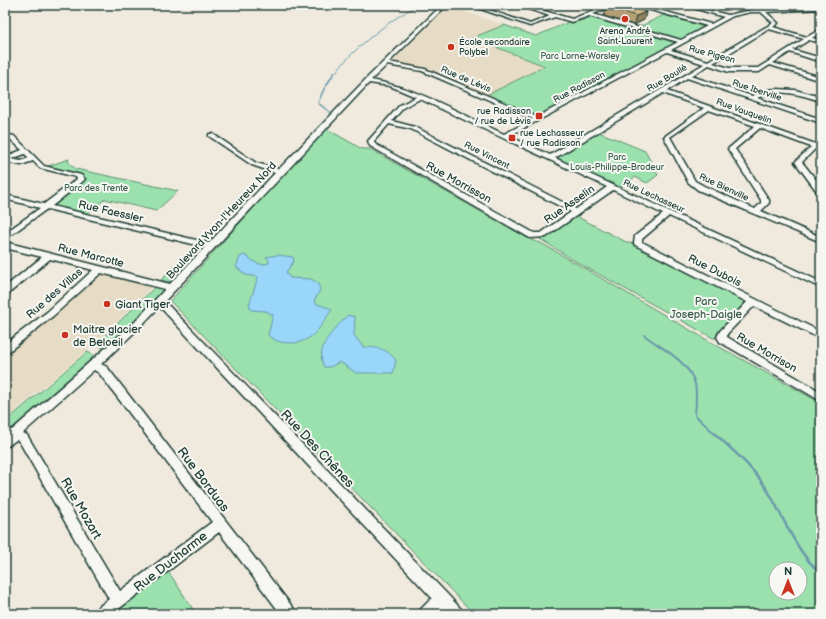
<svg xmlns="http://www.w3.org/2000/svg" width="826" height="619" viewBox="0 0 826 619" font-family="'Balsamiq Sans',sans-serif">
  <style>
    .built { fill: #e6dbc4 }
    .green { fill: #9be1ad; stroke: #5d8f70; fill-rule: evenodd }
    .water { fill: #9ad5fa; stroke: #6998ab }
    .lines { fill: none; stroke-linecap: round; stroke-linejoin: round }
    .stream-far3 { stroke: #6998ab; stroke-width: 1 }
    .stream-far2 { stroke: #6998ab; stroke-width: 1.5 }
    .stream-far1 { stroke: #6998ab; stroke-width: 2 }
    .stream { stroke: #6998ab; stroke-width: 2.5 }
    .minor-casing { stroke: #1f3d34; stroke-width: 3 }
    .minor { fill: #f6f6f2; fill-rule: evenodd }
    .wall { fill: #b49e75; stroke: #1f3d34 }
    .shaded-wall { fill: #92815f; stroke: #1f3d34 }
    .building { fill: #d1b888; stroke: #1f3d34 }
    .poi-dot { fill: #c8321e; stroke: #f6f6f2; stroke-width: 1.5 }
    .labels { text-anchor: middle; stroke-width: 4; stroke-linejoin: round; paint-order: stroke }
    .far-poi-label { font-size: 9px; fill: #1f3d34; stroke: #f6f6f2; text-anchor: start }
    .far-street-label { font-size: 9px; fill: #1f3d34; stroke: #f6f6f2 }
    .far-park-label { font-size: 9px; fill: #385e4c; stroke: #f6f6f2 }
    .street-label { font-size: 11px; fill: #1f3d34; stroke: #f6f6f2 }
    .park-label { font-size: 11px; fill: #385e4c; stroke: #f6f6f2 }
    .poi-label { font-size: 11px; fill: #1f3d34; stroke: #f6f6f2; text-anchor: start }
    .near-street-label { font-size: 13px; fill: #1f3d34; stroke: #f6f6f2 }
  </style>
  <rect width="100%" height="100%" fill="#efeadd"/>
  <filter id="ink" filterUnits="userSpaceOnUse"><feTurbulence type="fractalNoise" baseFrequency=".025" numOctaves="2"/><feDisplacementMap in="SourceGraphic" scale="8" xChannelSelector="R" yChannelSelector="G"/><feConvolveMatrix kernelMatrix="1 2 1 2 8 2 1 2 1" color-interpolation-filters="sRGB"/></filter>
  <g filter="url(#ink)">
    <!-- built -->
    <path class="built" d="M448,6L504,25L472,38L546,67L487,95L426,69L392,62Z
      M104,273L154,286L95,343L5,420V353L56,313L97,275Z"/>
    <!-- green -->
    <path class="green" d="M664,15L704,27L679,41L637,28Z
      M591,17L676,43L539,116H535L487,95L545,66L472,38L504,25L536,36L569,22L580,21Z
      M327,129L362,149H370L531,240L541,243L714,344L821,403V614H474L170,301L263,197ZM776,569H800V593H776Z
      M599,132L645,151L658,175L647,183L635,177L620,188L557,158Z
      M69,159L68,162L76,169L178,191L156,211L105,199L87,214L55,206L54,205L55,203L85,179L84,176L80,174L48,166Z
      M576,216L628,243L636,244L744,299L745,302L717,333L716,338H713L575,261L540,239L545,238Z
      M198,247L202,248L203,250L182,273L177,272L174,275L177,277C172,283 168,282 161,280L178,263H182Z
      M155,287L162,289L164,291C154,302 115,347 103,348L96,344Z
      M87,352L94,355L95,358L15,428L10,429L5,426V422Z
      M168,571L196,614H112Z"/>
    <!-- water -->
    <path class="water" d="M244,255C255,260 254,267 269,263V260L266,257L277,255L293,257L294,261L286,272L290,278L311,279L318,283L320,290L314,301L317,304L332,309C320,327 313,344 288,343C278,342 275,341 268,335L273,315L266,311L251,310L249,305L258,277L246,275L236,267L240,257Z
      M348,315L355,317L354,335L363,347C379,348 385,347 396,360L393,373H356L340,362L330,367H324C314,346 335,329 348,315Z"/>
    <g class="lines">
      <!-- stream-far3 -->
      <path class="stream-far3" d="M334,74C357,45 385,24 417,5"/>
      <!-- stream-far2 -->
      <path class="stream-far2" d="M331,113L318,103L323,91L334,73"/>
      <!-- stream-far1 -->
      <path class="stream-far1" d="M644,335C661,348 689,361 695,384C697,394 696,405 695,415L714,433"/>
      <!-- stream -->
      <path class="stream" d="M713,432C734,451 757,471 771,496C785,521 798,555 821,573"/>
      <defs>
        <path id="minor" d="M442,5H447L389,62L425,69L537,117L678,42L589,16L572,22L555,17L530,26L469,5H475L530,24L550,16L516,5H523L572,19L608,5H614L593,14L681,40L707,26L633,5H640L711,24L724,17L683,5H690L728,15L751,10L821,7V9L766,12L778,23L773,27L807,37L821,29V32L812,38L821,40V43L809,40L793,50L821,58V62L790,52L773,63L821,77V81L770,65L759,72H729L709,65L691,76L752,96L766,90L777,89L795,90L821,97V101C800,95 778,87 757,98L821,119V123L687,78L667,91L821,146V150L816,148L802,162L821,186V193H818L795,162L811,147L760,128L735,149L769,200V203L761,211L821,237V242L698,190L688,182L664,137L704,108L663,93L555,158L821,282V288L669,216L642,239V242L821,332V339L754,306L727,334V337L821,392V401L720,342L717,337L720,331L747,302L635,245L634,243L635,236L663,214L613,190L546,237L530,238L370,146L368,141L400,105L416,97L390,86L369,83L163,303L168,305L446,593L461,609L463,614H447L441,608L435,614H419L421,609L432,598L162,309L158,308L139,328L101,364L107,367L294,609L296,614H281L219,532L112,614H94L96,609L109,599L19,441L16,440L5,448V427L12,430L133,324L165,289L101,273L53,316L8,352L5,353V344L47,312L93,270L50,259L8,294L5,295V287L42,257L5,248V242L170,284L205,247L47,209L5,239V233L40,208L5,199V195L44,204L77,179L76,177L40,168L33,161L21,165L5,162L7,156L22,150L10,139L5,138V134L14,136L44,166L81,175L85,179L81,183L52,206L209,243L275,173L252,165L209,136V134H213L256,163L279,169L368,77ZM751,12H761L773,23L708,61L671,50L733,16ZM769,29L804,39L758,68H729L713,63ZM667,52L704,64L550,155L509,136ZM387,65L422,71L533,119L504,134C461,114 418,88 371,80ZM420,99L607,187L576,209L415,127L392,121L404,107ZM709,110L755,126L728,149L761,200V203L755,209L704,186L695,181L670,137ZM389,124L411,129L571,212L541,233H534L375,144L374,141ZM25,154L29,158L21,161L11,159ZM94,370L99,373L212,522L120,591L27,435L23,433Z"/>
      </defs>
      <!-- minor casing -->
      <use href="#minor" class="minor-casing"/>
      <!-- minor -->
      <use href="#minor" class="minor"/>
    </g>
    <!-- wall -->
    <path class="wall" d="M606,7L646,12L644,20L634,25L604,16Z"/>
    <!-- shaded-wall -->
    <path class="shaded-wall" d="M646,12L644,20L634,25L636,16Z"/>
    <!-- building -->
    <path class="building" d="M612,5H622L646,12L636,16L606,7Z"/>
  </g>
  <!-- markers -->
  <g class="poi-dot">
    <circle cx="625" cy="19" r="4"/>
    <circle cx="451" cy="47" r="4"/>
    <rect x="535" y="112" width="8" height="8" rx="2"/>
    <rect x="508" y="134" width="8" height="8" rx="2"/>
    <circle cx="107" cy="304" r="4"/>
    <circle cx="65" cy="335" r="4"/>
  </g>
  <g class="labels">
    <!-- far-poi labels -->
    <g class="far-poi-label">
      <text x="625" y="34" text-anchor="middle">Arena André<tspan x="625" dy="10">Saint-Laurent</tspan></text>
      <text x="459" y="45">École secondaire<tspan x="459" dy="10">Polybel</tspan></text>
      <text x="531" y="114" text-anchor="end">rue Radisson<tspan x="531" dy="10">/ rue de Lévis</tspan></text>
      <text x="520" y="136">rue Lechasseur<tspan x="520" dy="10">/ rue Radisson</tspan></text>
    </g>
    <!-- far-street labels -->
    <g class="far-street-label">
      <text transform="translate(712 54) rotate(15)" y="3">Rue Pigeon</text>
      <text transform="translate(667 78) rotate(-31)" y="3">Rue Boullé</text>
      <text transform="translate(466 79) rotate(23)" y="3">Rue de Lévis</text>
      <text transform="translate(579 87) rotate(-28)" y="3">Rue Radisson</text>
      <text transform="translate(757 90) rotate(18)" y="3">Rue Iberville</text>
      <text transform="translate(744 111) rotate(20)" y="3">Rue Vauquelin</text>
      <text transform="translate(487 155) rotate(27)" y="3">Rue Vincent</text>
      <text transform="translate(724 187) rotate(25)" y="3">Rue Bienville</text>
      <text transform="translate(654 196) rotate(25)" y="3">Rue Lechasseur</text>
    </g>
    <!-- far-park labels -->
    <g class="far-park-label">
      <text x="580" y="59">Parc Lorne-Worsley</text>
      <text x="617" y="160">Parc<tspan x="617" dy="10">Louis-Philippe-Brodeur</tspan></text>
      <text x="96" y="191">Parc des Trente</text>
    </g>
    <!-- street labels -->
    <g class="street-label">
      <text transform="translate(459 182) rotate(29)" y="4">Rue Morrisson</text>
      <text transform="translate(569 204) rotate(-35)" y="4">Rue Asselin</text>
      <text transform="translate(111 211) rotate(13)" y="4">Rue Faessler</text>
      <text transform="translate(221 220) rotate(-47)" y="4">Boulevard Yvon-l'Heureux Nord</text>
      <text transform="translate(91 255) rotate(14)" y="4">Rue Marcotte</text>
      <text transform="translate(715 270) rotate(27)" y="4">Rue Dubois</text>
      <text transform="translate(54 293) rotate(-41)" y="4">Rue des Villas</text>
      <text transform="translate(767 352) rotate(30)" y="4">Rue Morrison</text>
    </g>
    <!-- park labels -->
    <g class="park-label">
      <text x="706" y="305">Parc<tspan x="706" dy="13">Joseph-Daigle</tspan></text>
    </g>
    <!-- poi labels -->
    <g class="poi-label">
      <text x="115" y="308">Giant Tiger</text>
      <text x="73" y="333">Maitre glacier<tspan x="73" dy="13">de Beloeil</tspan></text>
    </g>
    <!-- near-street labels -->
    <g class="near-street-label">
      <text transform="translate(318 448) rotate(47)" y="5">Rue Des Chênes</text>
      <text transform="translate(204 479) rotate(53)" y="5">Rue Borduas</text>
      <text transform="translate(82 508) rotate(60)" y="5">Rue Mozart</text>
      <text transform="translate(170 561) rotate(-38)" y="5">Rue Ducharme</text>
    </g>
  </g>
  <!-- margin -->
  <rect width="826" height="619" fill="none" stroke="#f6f6f2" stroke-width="20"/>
  <rect x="10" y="10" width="806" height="599" fill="none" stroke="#1f3d34" stroke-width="1.5" filter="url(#ink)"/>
  <!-- north arrow -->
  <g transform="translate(788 581)"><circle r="19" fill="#f6f6f2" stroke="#a0aca6"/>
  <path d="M0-3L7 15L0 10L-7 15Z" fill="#c8321e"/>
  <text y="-6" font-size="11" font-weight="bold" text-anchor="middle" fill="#1f3d34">N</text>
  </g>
</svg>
